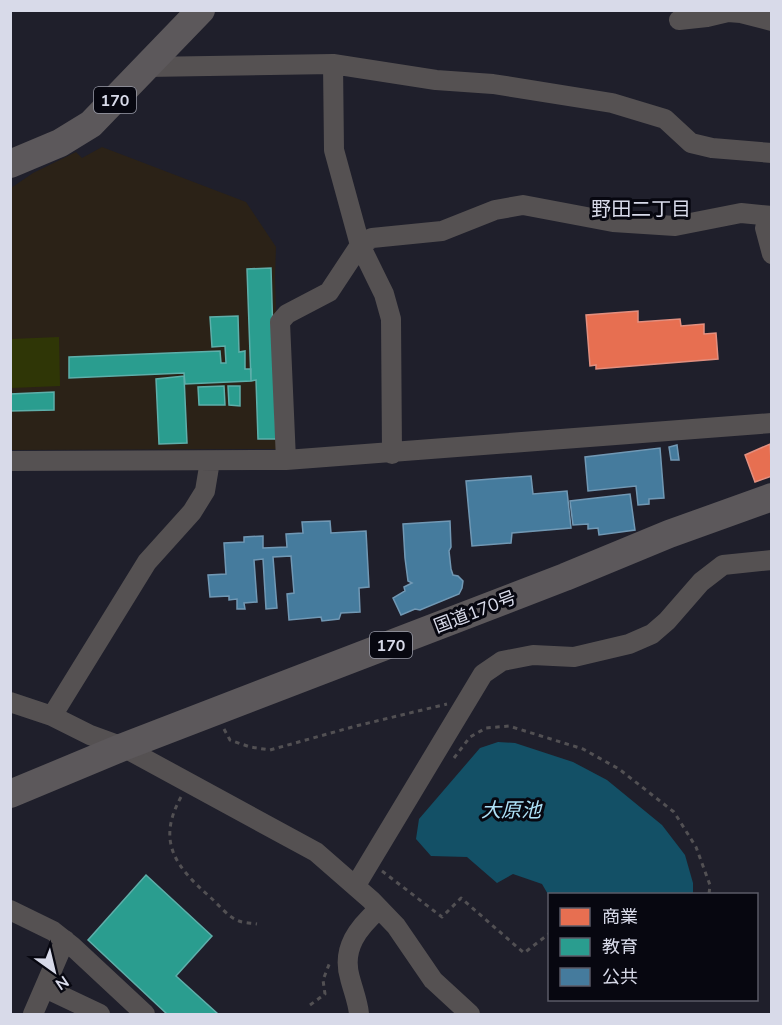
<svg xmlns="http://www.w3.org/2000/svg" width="782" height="1025" viewBox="0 0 782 1025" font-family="'Nunito Sans','Noto Sans JP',sans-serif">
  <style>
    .education { fill: #2b2217 }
    .green { fill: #2f3606 }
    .water { fill: #135066 }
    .shops { fill: #e76f51; stroke: #e28f7f; stroke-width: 1.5 }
    .schools { fill: #2a9d8f; stroke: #5eafaa; stroke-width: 1.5 }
    .public { fill: #457b9d; stroke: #7198b4; stroke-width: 1.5 }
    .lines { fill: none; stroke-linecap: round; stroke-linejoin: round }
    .path { stroke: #525053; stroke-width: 3; stroke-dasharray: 4.5 4.5; stroke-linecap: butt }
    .minor { stroke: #555152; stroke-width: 20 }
    .highway { stroke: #5c585b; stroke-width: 28 }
    .labels { text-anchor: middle; stroke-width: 6; stroke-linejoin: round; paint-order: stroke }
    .shield { fill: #070710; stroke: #999ba8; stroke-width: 1.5 }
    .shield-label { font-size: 16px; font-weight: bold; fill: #d8dae9 }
    .street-label { font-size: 18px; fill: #d8dae9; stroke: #070710 }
    .neighbourhood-label { font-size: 20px; fill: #d8dae9; stroke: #070710 }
    .water-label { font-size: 20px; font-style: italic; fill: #aee1f7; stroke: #070710 }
  </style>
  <rect width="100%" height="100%" fill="#1f1f2b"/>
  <!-- education -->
  <path class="education" d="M102,147L246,202L276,247L275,277L280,449L11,450V188L33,173L76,152L82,158Z"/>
  <!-- green -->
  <path class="green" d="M59,337L60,386L11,388V339Z"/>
  <!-- water -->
  <path class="water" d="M498,742L515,743L573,762L607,780L662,825L685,855L693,883V894L549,896L542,884L513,874L497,883L467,857L431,856L416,839L419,819L480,748Z"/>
  <!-- shops -->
  <path class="shops" d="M638,311V322L680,319L681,326L704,324V334L716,333L718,359L596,369V365L590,366L586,315Z
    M770,444L772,476L755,482L745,455Z"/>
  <!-- schools -->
  <path class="schools" d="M271,268L276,439H258L256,380L251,381L247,269Z
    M238,316L239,352L245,351V369H251V381L185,384L184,373L69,378V357L220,351L221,363H226L225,346L212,347L210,317Z
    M184,376L187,443L159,444L156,379Z
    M224,386L225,405H199L198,387Z
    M228,386H240V406L229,405Z
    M54,392V410L10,411V394Z
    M146,875L212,936L176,976L218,1014H167L88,940Z"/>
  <!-- public -->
  <path class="public" d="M677,445L679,460H671L669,447Z
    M660,448L664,498L649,499V504L638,505L636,486L588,491L585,457Z
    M531,476L533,494L567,491L571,528L512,533L511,543L472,546L466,481Z
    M630,494L635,530L599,535L598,528L588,529V524L573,525L570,501Z
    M330,521L331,533L366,531L369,587L359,588L360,612L341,613L339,619L322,621L321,617L289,620L287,594L294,593L291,556L273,557L277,608L266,609L263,559L254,560L257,602L244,603L245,609H237V599L229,600V596L210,597L208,575L226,574L224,543L244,542V537L263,536V548L287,547L286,534L303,533L302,522Z
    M450,521L451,547L449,551L451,569L453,575L458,576L463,581L462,588L459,594L420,610L415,609L401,615L393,598L405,591L404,587L412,583L408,581L405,558L403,524Z"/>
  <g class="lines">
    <!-- path -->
    <path class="path" d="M224,729L230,740L250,747L270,750L356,726L447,704
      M454,758L470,737L486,728L509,726L583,749L619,769L674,812L696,847L710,885L709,894
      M181,797C156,842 176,867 210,897C218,904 229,918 239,921C244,923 251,923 257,924
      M382,871L442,917L461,898L524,953L550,933
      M310,1005L325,994L323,980L330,962"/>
    <!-- minor -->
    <path class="minor" d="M679,20L707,17L728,12L741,13L772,21
      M333,64L334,150L360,245L384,294L391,319L392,454
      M146,67L333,64L436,80L493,84L612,103L665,119L691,143L712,148L772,153
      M772,217L765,228L772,254
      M286,460L280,322L287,314L329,292L360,245L372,238L442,231L495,210L523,205L613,222L675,226L741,213L772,216
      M10,461L286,460L772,423
      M10,702L52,716L90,735L123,747L316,852L371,900L396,926L433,980L470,1014
      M52,716L147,562L192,512L205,491L210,461
      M356,885L483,674L502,661L533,655L574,657L629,644L652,634L667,621L701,582L723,565L772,560
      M10,910L53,931L72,946L145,1014
      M45,988L100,1014
      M33,1014L65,940
      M359,1014C358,1002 353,990 350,978C341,948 359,927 379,909"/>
    <!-- highway -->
    <path class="highway" d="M10,164L60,143L91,124L201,10
      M10,794L123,747L565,577L669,534L772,497"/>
  </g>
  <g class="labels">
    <!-- shield labels -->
    <g class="shield">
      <rect x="94" y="87" width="42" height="26" rx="4.5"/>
      <rect x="370" y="632" width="42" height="26" rx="4.5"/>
    </g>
    <g class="shield-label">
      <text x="115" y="106">170</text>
      <text x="391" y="651">170</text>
    </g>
    <!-- street labels -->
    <g class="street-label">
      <text transform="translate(475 612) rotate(-21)" y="6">国道170号</text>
    </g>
    <!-- neighbourhood labels -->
    <g class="neighbourhood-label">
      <text x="641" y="216">野田二丁目</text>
    </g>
    <!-- water labels -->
    <g class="water-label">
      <text x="511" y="817">大原池</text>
    </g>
  </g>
  <!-- border -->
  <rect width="782" height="1025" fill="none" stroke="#d8dae9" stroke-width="24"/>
  <!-- legend -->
  <rect x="548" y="893" width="210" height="108" fill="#070710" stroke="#5b5b67" stroke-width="1.5"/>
  <rect x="560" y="908" width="30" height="18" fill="#e76f51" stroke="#5b5b67" stroke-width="1.5"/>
  <text x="602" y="923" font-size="18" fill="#d8dae9">商業</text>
  <rect x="560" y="938" width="30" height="18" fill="#2a9d8f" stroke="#5b5b67" stroke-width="1.5"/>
  <text x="602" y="953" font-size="18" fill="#d8dae9">教育</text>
  <rect x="560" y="968" width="30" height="18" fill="#457b9d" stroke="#5b5b67" stroke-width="1.5"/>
  <text x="602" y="983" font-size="18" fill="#d8dae9">公共</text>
  <!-- north arrow -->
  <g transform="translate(54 971) rotate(146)" stroke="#070710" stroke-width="4.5" paint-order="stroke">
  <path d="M0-4.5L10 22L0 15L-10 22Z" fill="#d8dae9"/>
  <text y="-9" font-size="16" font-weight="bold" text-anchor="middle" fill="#d8dae9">N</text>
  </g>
</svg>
